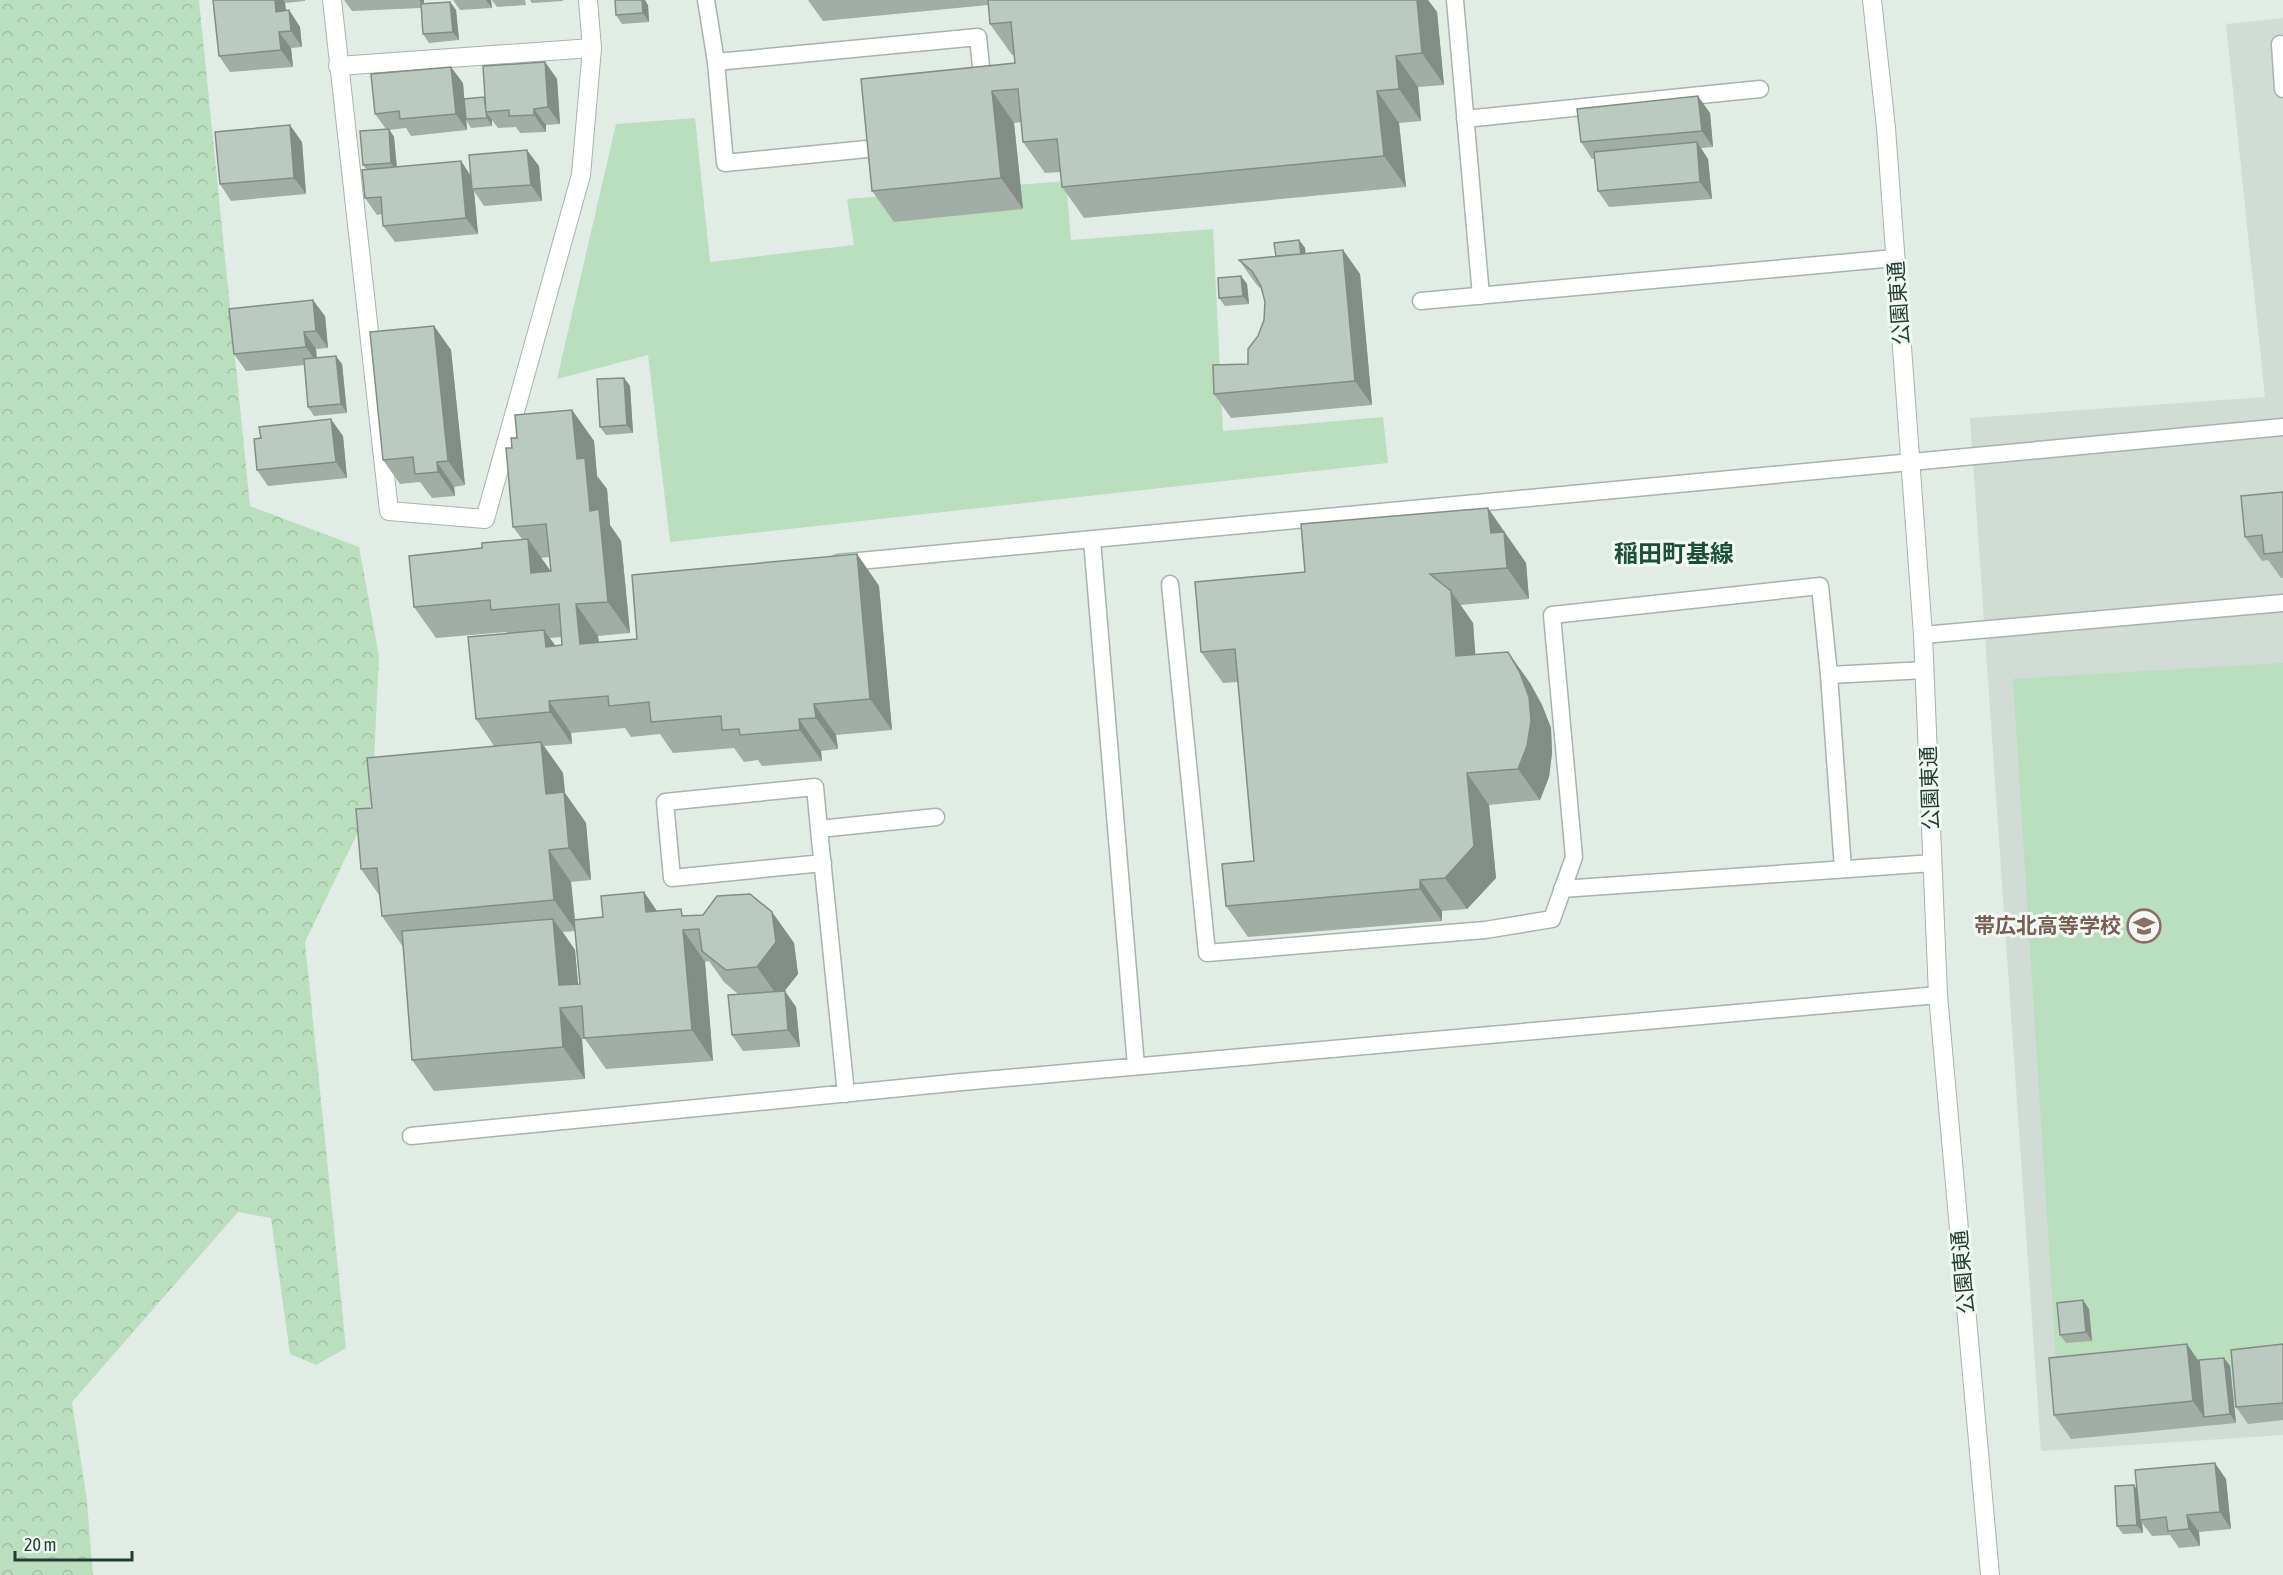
<svg xmlns="http://www.w3.org/2000/svg" width="2283" height="1575" viewBox="0 0 2283 1575" font-family="'Asap Condensed','Noto Sans JP',sans-serif">
  <style>
    .built { fill: #d0dcd5 }
    .forest { fill: url(#forest-crowns) }
    .green { fill: #badebe }
    .lines { fill: none; stroke-linecap: round; stroke-linejoin: round }
    .service-casing { stroke: #a5b4ac; stroke-width: 19 }
    .minor-casing { stroke: #a5b4ac; stroke-width: 20 }
    .tertiary-casing { stroke: #a5b4ac; stroke-width: 20 }
    .service { stroke: #fff; stroke-width: 16 }
    .minor { stroke: #fff; stroke-width: 18 }
    .tertiary { stroke: #fff; stroke-width: 18 }
    .wall { fill: #a0aea6; fill-rule: evenodd }
    .shaded-wall { fill: #828d87 }
    .building { fill: #bacac1; stroke: #828d87; stroke-width: 1.5 }
    .labels { text-anchor: middle; stroke-width: 6; stroke-linejoin: round; paint-order: stroke }
    .street-label { font-size: 21px; fill: #223e32; stroke: #f2f9f5 }
    .education-label { font-size: 21px; font-weight: bold; fill: #785e54; stroke: #f2f9f5; text-anchor: end }
    .quarter-label { font-size: 24px; font-weight: bold; fill: #1d503c; stroke: #f2f9f5 }
  </style>
  <defs>
    <pattern id="forest-crowns" width="20" height="18" patternUnits="userSpaceOnUse" patternTransform="scale(1.5)"><rect width="20" height="18" fill="#badebe"/><path d="M2 6a3 3 0 1 1 6 0M12 15a3 3 0 1 1 6 0" fill="none" stroke="#a0c0a4"/></pattern>
  </defs>
  <rect width="100%" height="100%" fill="#e2ece6"/>
  <!-- built -->
  <path class="built" d="M2283,18V1435L2041,1451L1970,418L2265,397L2226,24Z"/>
  <!-- forest -->
  <path class="forest" d="M0,0H199L250,506L359,547L379,656L372,803L305,942L346,1348L316,1365L290,1354L271,1218L238,1212L72,1402L87,1501L93,1575H0Z"/>
  <!-- green -->
  <path class="green" d="M695,118L710,262L854,245L847,199L1066,181L1071,240L1213,229L1223,431L1383,417L1388,463L670,542L648,355L557,379L616,124Z
    M2283,663V1397L2060,1421L2013,679Z"/>
  <g class="lines">
    <defs>
      <path id="service" d="M706,0L716,62
        M1455,0L1481,296
        M978,37L988,137L725,163L716,62Z
        M2280,44L2283,89
        M1465,119L1760,89
        M1421,301L1895,258
        M1092,540L1136,1066
        M838,563L2283,427
        M1170,584L1207,953L1485,930L1552,919L1574,857L1552,615L1820,586L1829,675
        M1923,635L2283,603
        M819,829L815,787L665,802L672,878L823,863
        M1843,869L1829,675L1925,670
        M1562,889L1933,863
        M846,1094L819,829L936,817
        M411,1136L962,1082L1938,995"/>
      <path id="minor" d="M332,0L389,511L485,519L581,175L592,48L588,0
        M338,66L592,48"/>
      <path id="tertiary" d="M1872,0L1886,128L1923,635L1938,995L1990,1575"/>
    </defs>
    <!-- service casing -->
    <use href="#service" class="service-casing"/>
    <!-- minor casing -->
    <use href="#minor" class="minor-casing"/>
    <!-- tertiary casing -->
    <use href="#tertiary" class="tertiary-casing"/>
    <!-- service -->
    <use href="#service" class="service"/>
    <!-- minor -->
    <use href="#minor" class="minor"/>
    <!-- tertiary -->
    <use href="#tertiary" class="tertiary"/>
  </g>
  <!-- wall -->
  <path class="wall" d="M213,0H305V1L285,3L286,11L289,10L300,27L302,47L291,48L293,67L230,72L219,56Z
    M344,0H424V3L450,2L456,10L459,40L429,43L423,34L421,8L352,11Z
    M453,0H491L492,8L460,10Z
    M492,0H525L526,5L497,7Z
    M530,0H563V1L532,3Z
    M808,0H1428L1437,12L1444,85L1418,87L1421,121L1399,123L1406,187L1084,218L1062,187L1061,172L1045,173L1023,142L1021,122L1014,123L1023,209L894,222L872,191L1015,63L1014,55H1012L990,24L988,5L823,21Z
    M648,5L649,22L622,24L616,15Z
    M545,62L557,79L560,124L546,125V132L520,133L516,127L498,128L492,120V126L471,128L466,120L467,130L411,136L406,128L389,130L394,137L397,167L461,161L471,176L539,166L542,201L484,206L474,191L478,234L395,242L383,226L382,214L377,215L365,198L366,169L363,165L386,129L375,114L463,83L464,98H485Z
    M1710,113L1713,147L1701,148L1708,159L1712,199L1609,207L1598,191L1595,159H1592L1581,142Z
    M302,142L306,194L231,201L220,184Z
    M1299,240L1305,248V253L1343,250L1360,274L1372,405L1231,418L1214,394L1248,364L1264,320L1265,302L1261,289L1256,284L1239,260L1276,256Z
    M1241,276L1247,284L1249,304L1225,306L1219,298Z
    M325,316L328,348L316,349L317,358L342,364L347,413L314,416L308,407L304,365L246,371L234,354Z
    M434,326L451,350L465,485L454,487L455,496L432,498L420,482L400,484L383,460Z
    M624,378L630,386L633,433L606,435L600,427Z
    M572,410L594,441L597,476L607,489L610,525L621,541L630,633L598,636L599,642L637,639L857,554L879,586L892,730L836,735L838,749L821,751L822,761L762,766L758,760L744,762L734,748L673,753L660,734L631,737L625,728L571,733L572,744L544,746L563,773L565,793L586,823L591,880L571,882L575,920L657,911L686,916L772,912L794,943L798,974L784,991L796,1007L800,1047L743,1051L732,1035L738,994L724,982L709,961L705,962L713,1061L606,1069L585,1039H582L585,1079L434,1091L412,1060L403,947L382,916L379,895L361,869L372,808L494,746L476,719L507,633L506,632L436,638L414,607L482,548L522,539L513,527L512,448L517,438ZM549,557L551,571H550L541,558ZM562,637V645L556,646L550,638ZM575,931L580,984H578L575,950L563,932Z
    M343,436L347,478L268,486L257,470L261,438Z
    M2283,492V578H2281L2268,560L2262,561L2245,537Z
    M1510,539L1511,542L1526,563L1529,599L1460,605L1473,623L1475,655L1530,683L1542,705L1551,728L1552,753L1549,777L1540,800L1489,805L1496,878L1467,909L1442,911V921L1248,937L1226,906L1254,861L1238,682L1223,683L1201,652L1305,572Z
    M2089,1309L2092,1341L2066,1343L2060,1335Z
    M2283,1344V1420L2248,1424L2236,1407Z
    M2224,1358L2230,1366L2236,1423L2071,1439L2054,1415L2199,1360Z
    M2226,1479L2231,1529L2199,1532L2200,1546L2179,1548L2170,1535L2152,1536L2142,1523L2143,1533L2123,1534L2117,1526L2137,1489Z"/>
  <!-- shaded-wall -->
  <path class="shaded-wall" d="M275,0H283L285,3L288,28L276,12Z
    M419,0H424V7Z
    M486,0H491L492,8Z
    M642,0H645L648,5L649,22L643,13Z
    M1417,0H1428L1437,12L1444,85L1422,53Z
    M450,2L456,10L459,40L453,32Z
    M289,10L300,27L302,47L291,31Z
    M279,32L291,48L293,67L281,50Z
    M1396,56L1418,87L1421,121L1399,89Z
    M545,62L557,79L560,124L548,107Z
    M451,67L463,83L467,130L456,114Z
    M992,91L1014,123L1023,209L1001,178Z
    M1377,91L1399,123L1406,187L1384,156Z
    M1698,96L1710,113L1713,147L1702,131Z
    M484,97L490,105L486,112L492,120V126L487,118Z
    M534,109L546,125V132L534,115Z
    M290,125L302,142L306,194L294,178Z
    M389,129L394,137L397,171L391,163Z
    M1697,142L1708,159L1712,199L1700,182Z
    M527,150L539,166L542,201L531,185Z
    M461,161L472,178V189L474,191L478,234L466,218Z
    M1299,240L1305,248L1307,264L1301,255Z
    M1343,250L1360,274L1372,405L1355,381Z
    M1241,276L1247,284L1249,304L1243,296Z
    M313,300L325,316L328,348L316,331Z
    M434,326L451,350L465,485L448,461Z
    M304,332L316,349L317,363L306,347Z
    M336,356L342,364L347,413L341,404Z
    M624,378L630,386L633,433L627,425Z
    M572,410L594,441L597,476L607,489L610,525L621,541L630,633L608,602L590,511L577,459Z
    M331,419L343,436L347,478L336,462Z
    M437,462L454,487L455,496L438,472Z
    M1488,508L1526,563L1529,599L1507,568L1491,533Z
    M528,539L550,570L553,604L531,573Z
    M857,554L879,586L892,730L870,699Z
    M1451,591L1473,623L1478,688L1456,656Z
    M576,604L598,636L602,675L580,644Z
    M544,630L566,661L546,647Z
    M1508,652L1530,683L1542,705L1551,728L1552,753L1549,777L1540,800L1518,769Z
    M549,701L571,733L572,744L550,712Z
    M814,704L836,735L838,749L816,718Z
    M799,719L821,751L822,761L800,730Z
    M541,742L563,773L565,793L586,823L591,880L569,848L546,794Z
    M1467,773L1489,805L1496,878L1467,909L1445,878Z
    M549,850L571,882L576,931L554,900Z
    M1420,880L1442,911V921L1420,889Z
    M644,892L666,924L646,912Z
    M772,912L794,943L798,974L779,998L757,967Z
    M553,919L575,950L580,1006L559,985Z
    M683,930L705,962L713,1061L692,1030Z
    M785,991L796,1007L800,1047L788,1030Z
    M560,1008L582,1039L585,1079L563,1047Z
    M2083,1300L2089,1309L2092,1341L2086,1332Z
    M2187,1344L2204,1369V1417L2193,1401Z
    M2224,1358L2230,1366L2236,1423L2230,1414Z
    M2215,1463L2226,1479L2231,1529L2220,1512Z
    M2134,1485L2140,1494V1520L2142,1523L2143,1533L2137,1525Z
    M2187,1515L2199,1532L2200,1546L2189,1529Z"/>
  <!-- building -->
  <path class="building" d="M213,0H275L276,12L289,10L291,31L279,32L281,50L219,56Z
    M615,0H642L643,13L616,15Z
    M988,0H1417L1422,53L1396,56L1399,89L1377,91L1384,156L1062,187L1057,139L1023,142L1018,89L992,91L1001,178L872,191L861,79L1015,63L1011,22L990,24Z
    M450,2L453,32L423,34L421,4Z
    M545,62L548,107L534,109V115L509,116V110L486,112L483,66Z
    M451,67L456,114L400,119L399,111L375,114L371,74Z
    M1698,96L1702,131L1581,142L1577,109Z
    M484,97L487,118L466,119L464,99Z
    M290,125L294,178L220,184L215,132Z
    M389,129L391,163L363,165L360,131Z
    M1697,142L1700,182L1598,191L1594,152Z
    M527,150L531,185L472,189L469,155Z
    M461,161L466,218L383,226L381,197L365,198L362,170Z
    M1299,240L1301,254L1276,256L1274,243Z
    M1343,250L1355,381L1214,394L1213,365L1248,364V349L1258,336L1264,320L1265,302L1261,286L1252,271L1239,260Z
    M1241,276L1243,296L1219,298L1218,278Z
    M313,300L316,331L304,332L306,347L234,354L229,309Z
    M434,326L448,461L437,462L438,472L415,474L413,457L383,460L370,332Z
    M336,356L341,404L308,407L304,359Z
    M624,378L627,425L600,427L597,379Z
    M572,410L577,459L585,458L590,511L599,509L608,602L576,604L580,644L637,639L632,575L857,554L870,699L814,704L816,718L799,719L800,730L740,735L739,729L722,730L721,716L651,722L649,702L609,706L608,696L549,701L550,712L476,719L468,637L544,630L546,647L562,645L559,604L491,610L490,600L414,607L409,556L482,548V543L528,539L531,573L551,571L546,524L513,527L506,448H512L511,438H517L515,415Z
    M331,419L336,462L257,470L254,439L261,438L259,427Z
    M2283,492V552L2264,554L2262,535L2245,537L2241,496Z
    M1488,508L1491,533L1504,532L1507,568L1430,574L1451,591L1456,656L1508,652L1520,673L1529,697L1531,721L1527,746L1518,769L1467,773L1474,846L1445,878L1420,880V889L1226,906L1222,864L1254,861L1235,649L1201,652L1195,582L1305,572L1301,524Z
    M541,742L546,794L564,792L569,848L549,850L554,900L382,916L377,868L361,869L356,809L372,808L367,758Z
    M644,892L646,912L681,909L682,916L703,915L717,896L750,894L772,912L776,942L757,967L726,970L702,951L699,929L683,930L692,1030L584,1038L582,1006L560,1008L563,1047L412,1060L402,931L553,919L559,985L580,984L574,920L603,917L601,896Z
    M785,991L788,1030L732,1035L728,995Z
    M2083,1300L2086,1332L2060,1335L2057,1303Z
    M2187,1344L2193,1401L2054,1415L2049,1358Z
    M2283,1344V1403L2236,1407L2231,1350Z
    M2224,1358L2230,1414L2204,1417L2199,1360Z
    M2215,1463L2220,1512L2187,1515L2189,1529L2168,1531L2166,1517L2140,1520L2135,1470Z
    M2134,1485L2137,1525L2117,1526L2115,1486Z"/>
  <!-- icons -->
  <defs>
    <symbol id="school-ring" viewBox="-11 -11 22 22"><circle r="9.5" fill="#f2f9f5" stroke="#8d6e63" stroke-width="1.5"/><path d="M0-5L7-2L0 1L-7-2ZM-4 1L0 2.5L4 1V4Q0 6-4 4Z" fill="#8d6e63"/></symbol>
  </defs>
  <g fill-rule="evenodd">
    <use href="#school-ring" x="2125" y="907" width="38" height="38"/>
  </g>
  <g class="labels">
    <!-- street labels -->
    <g class="street-label">
      <text transform="translate(1899 303) rotate(-94)" y="7">公園東通</text>
      <text transform="translate(1930 788) rotate(-92)" y="7">公園東通</text>
      <text transform="translate(1963 1272) rotate(-95)" y="7">公園東通</text>
    </g>
    <!-- education labels -->
    <g class="education-label">
      <text x="2121" y="933">帯広北高等学校</text>
    </g>
    <!-- quarter labels -->
    <g class="quarter-label">
      <text x="1674" y="562">稲田町基線</text>
    </g>
  </g>
  <!-- scale -->
  <path d="M15 1551v9h117v-9" fill="none" stroke="#223e32" stroke-width="3"/>
  <text x="24" y="1551" font-size="18" fill="#223e32" stroke="#f2f9f5" stroke-width="4.5" paint-order="stroke">20 m</text>
</svg>
